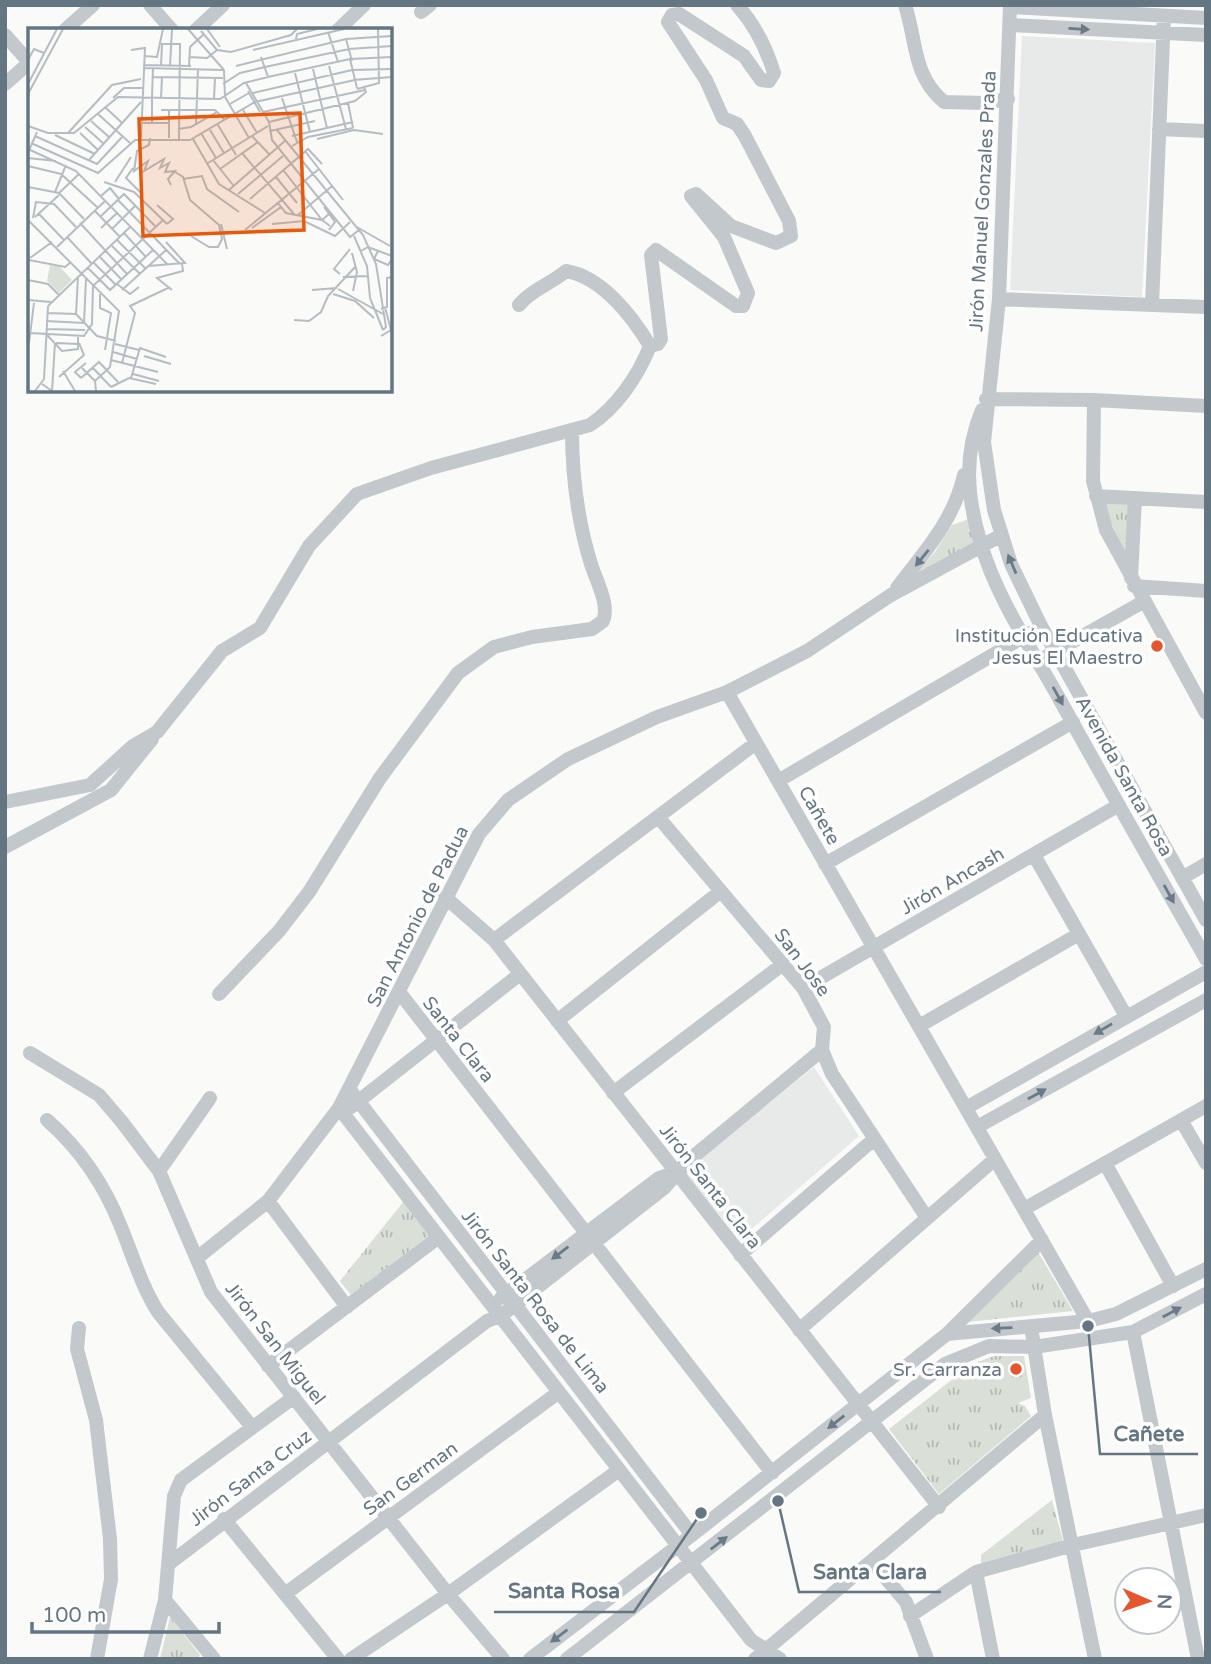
<svg xmlns="http://www.w3.org/2000/svg" width="1211" height="1664" viewBox="0 0 1211 1664" font-family="'Varela Round',sans-serif">
  <style>
    .built { fill: #e8e9e9 }
    .park { fill: url(#park-tufts) }
    .lines { fill: none; stroke-linecap: round; stroke-linejoin: round }
    .minor { stroke: #c3c8cc; stroke-width: 14 }
    .oneway { fill: #6a7a87 }
    .poi-dot { fill: #e4572e; stroke: #fff; stroke-width: 2.5 }
    .labels { text-anchor: middle; stroke-width: 7; stroke-linejoin: round; paint-order: stroke }
    .street-label { font-size: 19px; fill: #657683; stroke: #fff }
    .poi-label { font-size: 19px; fill: #657683; stroke: #fff; text-anchor: end }
    .inset-road { fill: none; stroke: #b5bdc2; stroke-width: 2 }
    .view { fill: #e8590c; fill-opacity: 0.15; stroke: #e8590c; stroke-width: 3.5 }
    .inset-edge { fill: none; stroke: #657683; stroke-width: 3.5 }
    .leader { fill: none; stroke: #657683; stroke-width: 2.5 }
    .callout-dot { fill: #657683; stroke: #fff; stroke-width: 2.5 }
    .callout-label { font-size: 21px; text-anchor: middle; font-weight: bold; fill: #657683; stroke: #fff; stroke-width: 7; stroke-linejoin: round; paint-order: stroke }
  </style>
  <defs>
    <pattern id="park-tufts" width="24" height="20" patternUnits="userSpaceOnUse" patternTransform="scale(1.75)"><rect width="24" height="20" fill="#dadfd7"/><path d="M3 7l-1-3M5 7V3M7 7l1-3M15 17l-1-3M17 17v-4M19 17l1-3" fill="none" stroke="#b4b9b4"/></pattern>
  </defs>
  <rect width="100%" height="100%" fill="#fafaf8"/>
  <!-- built -->
  <path class="built" d="M1022,36L1155,43L1142,297L1010,290Z
    M814,1067L859,1136L740,1239L683,1172Z"/>
  <!-- park -->
  <path class="park" d="M1102,503L1130,504L1126,558Z
    M969,519L975,544L907,583L935,552L952,525Z
    M404,1201L431,1234L351,1295L340,1281Z
    M1038,1252L1073,1311L967,1322Z
    M994,1356H1024L1031,1398L1018,1403L1025,1406L1031,1416L939,1494L889,1429L972,1364Z
    M1052,1500L1063,1541L981,1566V1555Z
    M170,1617L200,1655L197,1659H160Z"/>
  <g class="lines">
    <!-- minor -->
    <path class="minor" d="M150,5L172,30
      M905,5C917,41 912,75 944,102L984,103L1008,99
      M1010,5L999,299L984,442L994,510L1011,564L1041,626L1206,920
      M1011,7L1206,18
      M421,12L430,5
      M1011,25L1206,35
      M65,30L93,5
      M196,30L223,5
      M338,30L364,5
      M5,35L30,63
      M5,84L30,62
      M1159,129L1206,131
      M999,299L1206,307
      M519,305C532,289 551,284 566,271C602,277 632,316 650,346L658,344L661,339L651,255L656,250L736,306H743L748,293L724,237L691,196L696,194L731,226L776,243L791,236L789,221L745,136L737,124L723,118L706,80L668,22L672,15L679,14L744,56L761,80L769,81L774,73C766,47 755,25 737,5
      M1152,305L1164,16
      M986,399L1094,400L1206,406
      M1094,400L1093,481L1106,530L1206,713
      M982,410C963,455 967,498 981,544C997,599 1033,651 1060,700C1108,787 1157,873 1206,959
      M1096,496L1206,502
      M1131,578L1135,498
      M1134,586L1206,591
      M897,588C925,551 953,522 964,475
      M1047,656L1143,602
      M727,692L1088,1321
      M778,781L1030,633
      M5,802L90,785L133,746L157,732L222,651L260,628L309,546L357,494L431,468L590,425C617,407 638,376 650,346
      M659,818L803,988L824,1027L822,1050L832,1074L927,1218
      M5,847L111,790L152,739
      M1034,855L1126,1016
      M825,864L1073,722
      M1182,878L1206,864
      M445,897L494,940L939,1507
      M494,940L756,743
      M803,988L1119,805
      M400,993L772,1473
      M219,994L279,931L309,892L380,778L458,673L494,647L532,637L592,629L603,621C610,605 596,580 591,564C578,522 572,474 572,430
      M557,1021L721,891
      M919,1026L1079,934
      M30,1053L99,1095L122,1122L159,1171L211,1292L448,1594L503,1659
      M350,1090L692,1535
      M613,1093L783,964
      M351,1107L520,974
      M339,1108L751,1640L780,1659
      M966,1108L1206,972
      M47,1120C80,1149 105,1186 121,1227C133,1256 141,1285 158,1312L252,1427
      M1181,1120L1206,1163
      M977,1127L1206,1000
      M1105,1163L1173,1286
      M159,1171L210,1098
      M268,1201L347,1307
      M1024,1209L1206,1106
      M740,1255L873,1140
      M197,1258L268,1201L339,1108L479,834L508,800L568,759L657,717L727,692L807,651L891,595L1000,536
      M501,1298L659,1178L676,1172
      M1031,1327L1045,1415L1095,1659
      M79,1328L77,1349L96,1420L110,1539L111,1579L97,1659
      M799,1330L995,1159
      M1133,1332L1198,1659
      M947,1334L1088,1321L1116,1314L1206,1269
      M268,1366L439,1237
      M224,1519L338,1659
      M872,1562L906,1602L927,1659
      M170,1563L487,1321L502,1315L664,1188L688,1161L822,1050
      M976,1572L993,1659
      M285,1594L559,1392
      M165,1600L214,1659
      M910,1616L976,1572L1073,1545L1206,1515
      M150,1659L165,1600L174,1496L181,1480L294,1397
      M351,1659L448,1594L619,1470
      M530,1659L692,1535L947,1334L1042,1240
      M567,1659L945,1364L989,1346L1034,1347L1133,1332L1206,1294
      M755,1659L1045,1415"/>
  </g>
  <!-- one-way arrows -->
  <defs><path id="oneway-solid" d="M-6-.8H1V-3.2L6.5 0L1 3.2V.8H-6Z" transform="scale(1.75)"/></defs>
  <g class="oneway">
    <use href="#oneway-solid" transform="translate(1079 29) rotate(3)"/>
    <use href="#oneway-solid" transform="translate(922 558) rotate(129)"/>
    <use href="#oneway-solid" transform="translate(1012 564) rotate(-113)"/>
    <use href="#oneway-solid" transform="translate(1058 696) rotate(61)"/>
    <use href="#oneway-solid" transform="translate(1169 894) rotate(61)"/>
    <use href="#oneway-solid" transform="translate(1103 1029) rotate(150)"/>
    <use href="#oneway-solid" transform="translate(1037 1094) rotate(-29)"/>
    <use href="#oneway-solid" transform="translate(560 1253) rotate(143)"/>
    <use href="#oneway-solid" transform="translate(1172 1312) rotate(-28)"/>
    <use href="#oneway-solid" transform="translate(1002 1328) rotate(178)"/>
    <use href="#oneway-solid" transform="translate(836 1422) rotate(142)"/>
    <use href="#oneway-solid" transform="translate(719 1543) rotate(-38)"/>
    <use href="#oneway-solid" transform="translate(559 1636) rotate(143)"/>
  </g>
  <!-- markers -->
  <g class="poi-dot">
    <circle cx="1157" cy="646" r="7"/>
    <circle cx="1016" cy="1369" r="7"/>
  </g>
  <g class="labels">
    <!-- street labels -->
    <g class="street-label">
      <text transform="translate(982 201) rotate(-87)" y="7">Jirón Manuel Gonzales Prada</text>
      <text transform="translate(1125 776) rotate(61)" y="7">Avenida Santa Rosa</text>
      <text transform="translate(820 815) rotate(60)" y="7">Cañete</text>
      <text transform="translate(952 880) rotate(-30)" y="7">Jirón Ancash</text>
      <text transform="translate(417 916) rotate(-63)" y="7">San Antonio de Padua</text>
      <text transform="translate(803 962) rotate(53)" y="7">San Jose</text>
      <text transform="translate(459 1039) rotate(52)" y="7">Santa Clara</text>
      <text transform="translate(711 1186) rotate(52)" y="7">Jirón Santa Clara</text>
      <text transform="translate(536 1301) rotate(52)" y="7">Jirón Santa Rosa de Lima</text>
      <text transform="translate(276 1343) rotate(52)" y="7">Jirón San Miguel</text>
      <text transform="translate(250 1477) rotate(-37)" y="7">Jirón Santa Cruz</text>
      <text transform="translate(410 1478) rotate(-36)" y="7">San German</text>
    </g>
    <!-- poi labels -->
    <g class="poi-label">
      <text x="1143" y="642">Institución Educativa<tspan x="1143" dy="22">Jesus El Maestro</tspan></text>
      <text x="1002" y="1376">Sr. Carranza</text>
    </g>
  </g>
  <!-- overview -->
  <g transform="translate(28 28)">
    <rect width="364" height="364" fill="#fafaf8"/>
    <path d="M22,237L32,239L44,252L31,265L19,253Z" fill="#dadfd7"/>
    <path class="inset-road" d="M160,1L196,42M179,1L192,19M173,3L189,22L203,24L263,7L269,1M300,4L310,34M268,11L269,6L289,1M318,11L324,33M103,22L117,20L113,110M225,22L316,1M117,28L129,29L135,1M161,29L179,30L189,22M233,29L240,49M322,31L329,60M0,32L6,21L16,25M116,37L163,38M133,38L134,16H152L151,111M142,38L144,1M161,38L162,19L176,6M208,38L318,11L364,8M301,38L318,101M116,40L196,42M285,41L299,100M196,42L197,69L221,110M267,45L282,104M125,49L195,50M325,52L364,49M218,55L241,94L244,112L322,209L331,202M0,56L29,1M195,56L212,45L237,39L321,21L364,18M329,61L351,55L350,1M220,63L232,84M225,65L324,42L364,41M0,66L35,1M124,69L125,40M85,70L96,60H115M133,70L134,49M254,70L269,114M186,71L187,50M320,75L325,100M202,76L221,65M78,80L94,95M133,82H187L196,91M215,82L229,105M235,84L337,62M70,86L102,115M63,93L81,109M241,94L327,73L338,64L336,59M113,95H141M124,95V71M168,96L170,41M190,97L208,127M0,98L20,105H46L90,69L192,71L216,55L240,49L322,31L364,29M57,99L76,116M150,101L163,99L189,84M182,102L196,125M249,102L335,207L348,236L358,299L355,302M326,102L355,106M242,103L287,93M40,105L84,57L113,51M52,105L70,122M173,105L188,130M27,107L67,126M7,108L69,136L95,108M224,108L241,126M264,108L325,94M122,110L121,117L109,123L106,143L120,133L116,143L136,131L132,140L141,135L137,144L147,143L140,151L143,157M141,110V82M165,111L191,156L237,185M289,111L326,102M3,115L70,145L107,112H162L227,74L327,52M264,118L280,109L325,100M0,121L48,143L140,237M277,123L315,172M0,125L9,104M214,125L266,186M0,130L28,133M61,132L113,74M185,132L205,157M180,135L240,98M0,138L33,146L70,180M105,140L98,150L115,167M192,141L230,114M256,143L294,192L301,186M147,144L155,149L162,172L191,197L194,211L190,219H181L163,208M248,149L269,175M155,151L174,148L179,161L211,184M76,154L106,164L139,196M87,154L103,129M0,159L31,165L56,191M201,162L258,112M27,164L38,137M31,165L51,146M210,166L255,128M73,168L82,160L91,171M222,171L280,121L294,136M90,172L151,235M250,175L258,185L294,192L302,198M129,177L145,191L139,196M296,179L307,194L301,202M67,183L92,209M11,186L36,212M270,187L304,158M7,189L31,167M72,189L96,166L128,199M5,190L8,174L26,176L48,199M0,192L91,283L82,339L67,353M52,195L99,246M193,196L199,221M244,196L276,193L307,208L322,194M327,198L362,218M73,200L89,185M224,200L253,179M84,201L107,178M217,202L291,141M96,205L118,229M326,208L339,238L342,270L355,302M39,209L64,236M89,212L117,240M84,218L112,246M29,219L77,173M333,223L340,219L364,228M350,223L346,231L360,237L364,231M324,225L329,244L325,263M71,228L93,251M2,230L24,214M1,232L37,239L43,234M65,234L88,257M120,238L157,235L138,214M60,240L82,262L125,222M312,246L306,241L322,221M315,249L339,248M0,252L20,256L31,267M89,256L102,266L111,259M65,258L135,192M310,261L355,286M94,262L138,222M144,262L129,250L155,243L154,236M284,262L309,260M72,266V280L83,285L77,322M305,266L327,273L346,290M0,272L23,274M20,278L102,199M353,281L359,279V250L364,249M19,285L48,286M48,286L69,308L88,313M48,286L50,249M266,292L281,293L293,284L300,268L328,238M18,293L56,295L58,251M18,301L57,302M2,305L56,308L64,296L65,258M19,307L34,323L50,321V309M353,308L363,302L357,279M1,315L6,275M28,315L50,316M87,316L111,322M85,324L109,331M116,328L143,336M83,332L130,344M94,335L107,285L102,278L140,260M54,340L67,353L68,363M65,340L83,359M35,343L47,363M105,346L131,353M31,349L56,327L51,315M53,350L71,334L90,354M53,350L47,344L58,335M103,350L112,320L138,329M14,356L24,363L27,315M83,359L101,350L128,356M7,363L16,351L20,278"/>
    <path class="view" d="M272,85L276,202L115,208L111,91Z"/>
    <rect width="364" height="364" class="inset-edge"/>
  </g>
  <!-- callouts -->
  <path class="leader" d="M1088 1326L1100 1454H1198M778 1501L799 1592H941M701 1513L634 1612H494"/>
  <g class="callout-dot">
    <circle cx="1088" cy="1326" r="7"/>
    <circle cx="778" cy="1501" r="7"/>
    <circle cx="701" cy="1513" r="7"/>
  </g>
  <g class="callout-label">
    <text x="1149" y="1441">Cañete</text>
    <text x="870" y="1579">Santa Clara</text>
    <text x="564" y="1598">Santa Rosa</text>
  </g>
  <!-- border -->
  <rect width="1211" height="1664" fill="none" stroke="#657683" stroke-width="14"/>
  <!-- north arrow -->
  <g transform="translate(1148 1601) rotate(92)"><circle r="33" fill="#ffffff" stroke="#c1c8cd" stroke-width="2"/>
  <path d="M0-5L12 26L0 18L-12 26Z" fill="#e4572e"/>
  <text y="-10" font-size="19" font-weight="bold" text-anchor="middle" fill="#657683">N</text>
  </g>
  <!-- scale -->
  <path d="M32 1622v10h187v-10" fill="none" stroke="#657683" stroke-width="3.5"/>
  <text x="42" y="1622" font-size="21" fill="#657683" stroke="#ffffff" stroke-width="5" paint-order="stroke">100 m</text>
</svg>
